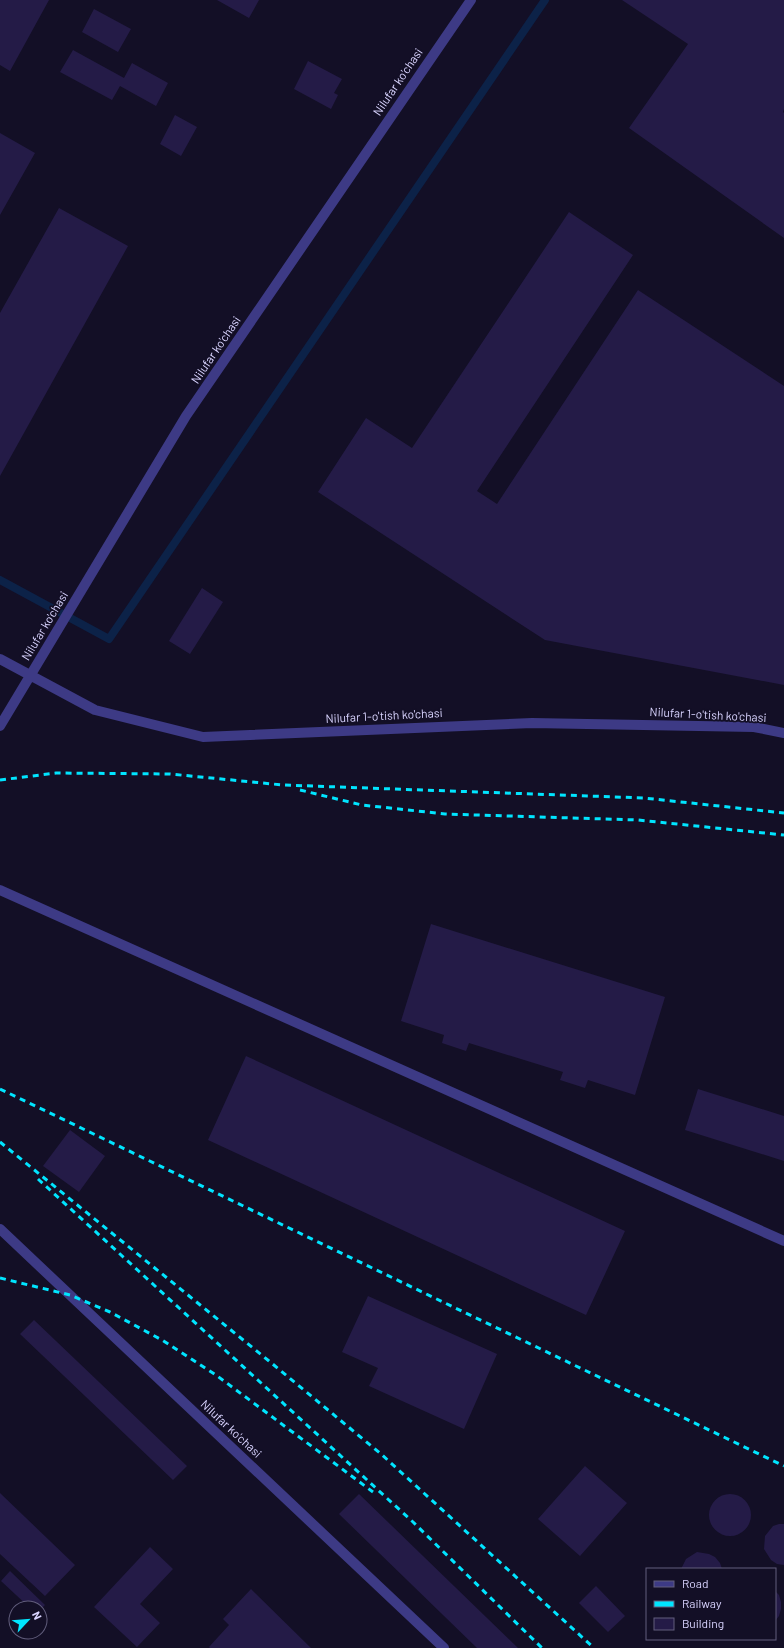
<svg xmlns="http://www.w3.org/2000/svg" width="784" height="1648" viewBox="0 0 784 1648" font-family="Barlow,sans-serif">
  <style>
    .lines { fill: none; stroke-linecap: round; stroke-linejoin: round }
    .stream { stroke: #0c2248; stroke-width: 8 }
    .building { fill: #241b47 }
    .service { stroke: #3d3a85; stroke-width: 10 }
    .minor { stroke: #3d3a85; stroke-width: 10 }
    .rail { stroke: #00e5ff; stroke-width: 3; stroke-dasharray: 6 5; stroke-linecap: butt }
    .labels { text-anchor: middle; stroke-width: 3.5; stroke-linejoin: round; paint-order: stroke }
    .street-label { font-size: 12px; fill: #d9d4ff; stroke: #130f26 }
  </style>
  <rect width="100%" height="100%" fill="#130f26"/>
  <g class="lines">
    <!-- stream -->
    <path class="stream" d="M0,580L109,639L545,0"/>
  </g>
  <!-- building -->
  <path class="building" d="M0,0H49L10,71L0,65Z
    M217,0H259L249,18Z
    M622,0H784V109L783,112L784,113V238L629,128L688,44Z
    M94,9L131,29L118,52L82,32Z
    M73,50L124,78L132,63L168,83L156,106L120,86L112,100L60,72Z
    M308,61L342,79L334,93L338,95L331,109L294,89Z
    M175,115L197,127L181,156L160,144Z
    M0,133L35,153L0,215Z
    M59,208L128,246L0,476V313Z
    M569,212L633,255L477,491L497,504L638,290L784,386V685L545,640L318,492L366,418L412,448Z
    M202,588L223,602L190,654L169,641Z
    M431,924L665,997L635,1095L588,1080L585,1088L560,1080L563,1072L469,1043L466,1051L442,1043L444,1035L401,1021Z
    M246,1056L625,1231L586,1315L208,1140Z
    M698,1089L784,1116V1161L685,1130Z
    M70,1130L105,1156L79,1192L43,1166Z
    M368,1296L497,1354L464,1429L369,1386L378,1368L342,1352Z
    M34,1320L187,1466L173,1480L20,1334Z
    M585,1466L627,1503L580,1556L538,1519Z
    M0,1493L75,1565L45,1596L0,1554Z
    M359,1494L518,1648H477L339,1514Z
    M709 1515a21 21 0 1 1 42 0a21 21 0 1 1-42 0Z
    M779,1524H784V1565L777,1564L771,1560L764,1549L765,1536L773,1526Z
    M150,1547L173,1569L140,1604L160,1623L137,1647L94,1607Z
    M697,1552L709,1554L715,1557L720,1563L722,1569H681L686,1559Z
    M10,1571L45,1605L40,1610V1608H30L1,1581Z
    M596,1586L625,1616L608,1632L579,1603Z
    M251,1589L311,1648H210L209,1647L229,1625L223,1619Z
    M775,1591L779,1595L781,1602V1609L779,1616L775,1621Z"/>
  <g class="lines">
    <!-- service -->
    <path class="service" d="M0,890L784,1241"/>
    <!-- minor -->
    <path class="minor" d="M0,659L95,710L203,737L532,723L754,727L784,733
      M0,726L186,416L471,0
      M0,1229L444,1648"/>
    <!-- rail -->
    <path class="rail" d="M0,780L56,773L170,774L283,785L644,798L784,813
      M300,790L362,805L445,814L638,820L784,835
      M0,1089L784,1466
      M0,1142L269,1361L381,1454L594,1648
      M38,1179L413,1522L542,1648
      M0,1278L70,1295L110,1312L162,1340L216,1375L373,1492"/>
  </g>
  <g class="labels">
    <!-- street labels -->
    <g class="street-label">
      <text transform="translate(398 82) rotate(-56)" y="4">Nilufar ko'chasi</text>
      <text transform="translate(216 350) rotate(-56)" y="4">Nilufar ko'chasi</text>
      <text transform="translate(45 626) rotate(-59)" y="4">Nilufar ko'chasi</text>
      <text transform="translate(708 715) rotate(3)" y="4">Nilufar 1-o'tish ko'chasi</text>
      <text transform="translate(384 716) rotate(-3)" y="4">Nilufar 1-o'tish ko'chasi</text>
      <text transform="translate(231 1429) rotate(43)" y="4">Nilufar ko'chasi</text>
    </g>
  </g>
  <!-- legend -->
  <rect x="646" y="1568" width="130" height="72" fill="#130f26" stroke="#625e7d"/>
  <rect x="654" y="1581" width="20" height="6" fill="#3d3a85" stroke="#625e7d"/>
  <text x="682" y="1588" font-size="12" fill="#d9d4ff">Road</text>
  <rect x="654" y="1601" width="20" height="6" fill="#00e5ff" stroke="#625e7d"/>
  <text x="682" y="1608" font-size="12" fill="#d9d4ff">Railway</text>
  <rect x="654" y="1618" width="20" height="12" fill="#241b47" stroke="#625e7d"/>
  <text x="682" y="1628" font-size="12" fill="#d9d4ff">Building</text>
  <!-- north arrow -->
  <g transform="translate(28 1620) rotate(64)"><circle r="19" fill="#130f26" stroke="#625e7d"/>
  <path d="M0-3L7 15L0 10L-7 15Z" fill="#00e5ff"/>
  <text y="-6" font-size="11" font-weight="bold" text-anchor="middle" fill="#d9d4ff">N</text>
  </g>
</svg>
